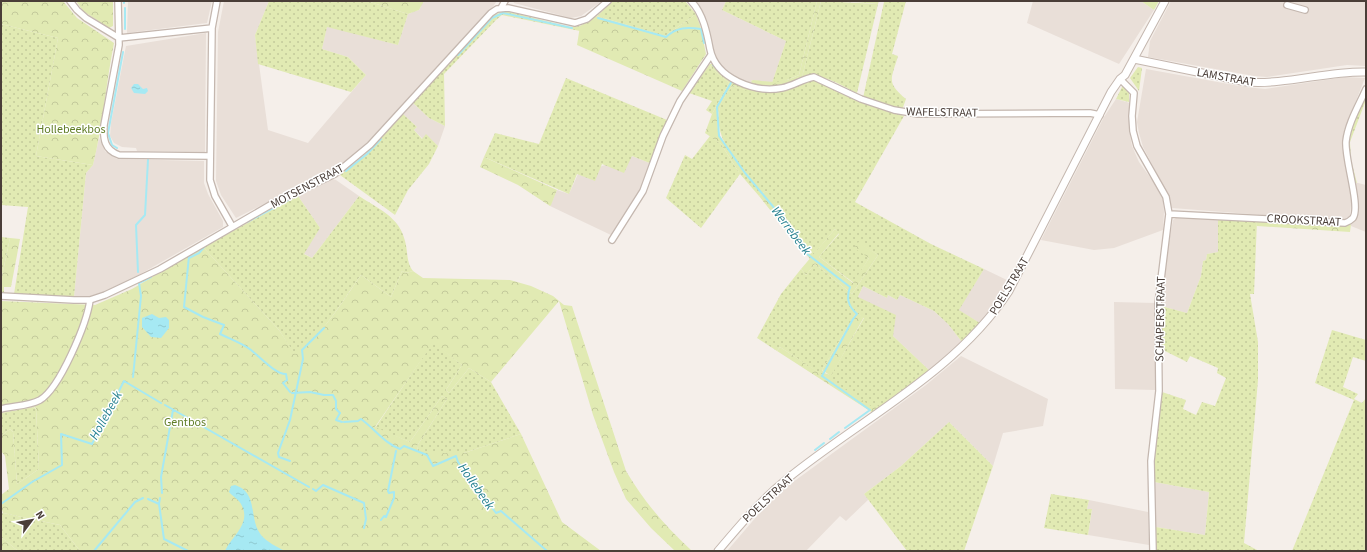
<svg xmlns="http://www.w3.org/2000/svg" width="1367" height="552" viewBox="0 0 1367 552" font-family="'Source Sans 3',sans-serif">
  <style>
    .residential { fill: #e9dfd8 }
    .grass { fill: url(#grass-dots); fill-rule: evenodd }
    .forest { fill: url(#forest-crowns) }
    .pitch { fill: #e1eab3 }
    .water { fill: url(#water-ripples) }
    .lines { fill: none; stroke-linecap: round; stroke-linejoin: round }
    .stream { stroke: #a6e9f3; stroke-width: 2 }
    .minor-casing { stroke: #c4b7af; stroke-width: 8 }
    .tertiary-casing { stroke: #c4b7af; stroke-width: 9 }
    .minor { stroke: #fff; stroke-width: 5.5 }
    .tertiary { stroke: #fff; stroke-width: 7 }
    .labels { text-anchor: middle; stroke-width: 3; stroke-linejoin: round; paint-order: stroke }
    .street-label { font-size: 12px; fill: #4a3e38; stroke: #fff }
    .park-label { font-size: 12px; fill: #617e28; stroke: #fff }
    .water-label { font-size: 13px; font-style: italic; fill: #268190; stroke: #fff }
  </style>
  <defs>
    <pattern id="grass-dots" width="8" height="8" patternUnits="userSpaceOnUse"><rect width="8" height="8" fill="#e1eab3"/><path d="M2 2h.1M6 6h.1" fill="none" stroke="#c3ca9b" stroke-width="1.8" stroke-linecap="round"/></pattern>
    <pattern id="forest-crowns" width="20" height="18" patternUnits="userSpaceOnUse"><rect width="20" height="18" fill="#e1eab3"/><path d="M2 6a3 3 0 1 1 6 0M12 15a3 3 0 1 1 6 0" fill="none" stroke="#c3ca9b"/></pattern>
    <pattern id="water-ripples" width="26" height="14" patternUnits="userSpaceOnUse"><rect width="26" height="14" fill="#a6e9f3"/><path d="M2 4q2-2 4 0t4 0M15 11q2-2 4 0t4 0" fill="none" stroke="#90c9d1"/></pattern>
  </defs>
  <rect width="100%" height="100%" fill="#f5efea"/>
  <!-- residential -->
  <path class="residential" d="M128,1H212L207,23L127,33Z
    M224,1H269L255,35L268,130L308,143L366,75L348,57L322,49L327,26L398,45L408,14L419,10L424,1H497L489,12L360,150L346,161L326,173L236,218L221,195L216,181L218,32Z
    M513,1H602L581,16L571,18L514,3Z
    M694,1H726L722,10L786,41L772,83L753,80L751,81L752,83L746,82L733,75L718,63L713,55L710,34L701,10Z
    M1033,1H1141L1154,10L1119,64L1027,23Z
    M1171,1H1366V66L1347,65L1267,77L1254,76L1148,57L1150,41Z
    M206,33L205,152L137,151L136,148L122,147L114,143L110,136L111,123L126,46Z
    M1146,69L1245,87L1265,89L1345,77L1365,78L1344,131L1342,148L1352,195L1350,216L1342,221L1172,208L1166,191L1143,147L1139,133L1137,122Z
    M1116,99L1130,103L1129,129L1132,146L1139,162L1155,184L1163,200L1164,212L1163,230L1114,248L1094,250L1041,240L1104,117Z
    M413,103L429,118L445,126L438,146L426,135L423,139L414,130L417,127L403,114Z
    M99,138L105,151L117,159L204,161V183L208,194L223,221V227L137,276L114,287L94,296L74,297L86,173L93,165Z
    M632,156L652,164L644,183L611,235L550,206L557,190L569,194L578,174Z
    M332,179L336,180L359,196L312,258L303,253L320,228L298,196Z
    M1354,182L1366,185V232L1351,226V224L1355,219Z
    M1176,218L1218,220V252L1207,254L1206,260L1203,261L1201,276L1187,313L1161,306L1165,264L1173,220Z
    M984,269L1009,281L1001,299L983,325L958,310Z
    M863,286L887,298L888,295L897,300L900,295L934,311L948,324L962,342L930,371L893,336L858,297Z
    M1114,302L1155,303V390L1115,389Z
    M961,356L1048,399L1043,426L1003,433L993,466L949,422L901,466L864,494L869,499L846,521L840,516L806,551H727L763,509L789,485L926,385Z
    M1154,482L1209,492L1205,535L1156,527Z
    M1089,500L1148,512L1149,545L1088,535L1092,510L1087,509Z"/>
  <!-- grass -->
  <path class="grass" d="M269,1H367L408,14L398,45L327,27L322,49L348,57L366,75L351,92L258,64L255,35Z
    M613,1H685L696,14L665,36L597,16Z
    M726,1H817L799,75L782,82L772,83L786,41L722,10Z
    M821,1L878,4L857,93C840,85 823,72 802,77Z
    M881,1H906L892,54L898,56C891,80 886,82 906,99L902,110L863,98L884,2Z
    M506,11L570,27L580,26V31L502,15L496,20L444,74L445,126L429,118L413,103L493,15Z
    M1,24L58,38L36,156L93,165L86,173L74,297L14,294L28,207L1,205Z
    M710,64H713L710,67L729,83L712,114L706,110L712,101L689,93Z
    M1138,67L1142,68L1139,91L1130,78Z
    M566,78L667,120L652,164L632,156L624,173L602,164L595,181L577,174L569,194L484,157L495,133L539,144Z
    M814,80L857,101L904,116L855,202L931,244L984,269L959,310L983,325L962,342L948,324L934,311L900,295L897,300L888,295L887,298L863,286L858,297L896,315L893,336L930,371L880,408L871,407L780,347L777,351L757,338L781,294L801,269L806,275L815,264L852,294L878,255L858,243L869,258L854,283L819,257L839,234L835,229L810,259L794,240L799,236L766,191L759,196L740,174L701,228L666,198L685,155L692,159L710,136L721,144L740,174C726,142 703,119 733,86L745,90L773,91L794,88L802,83ZM856,313L864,318L831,375L824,373L822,370Z
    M1123,85L1129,92V102L1116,99Z
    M1366,95V100L1350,142L1351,160L1357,183L1354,182L1348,143L1350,132Z
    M403,114L417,127L414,130L422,139L426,134L438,146L429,164L408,190L395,215L340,175L366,154Z
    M298,196L320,228L304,254L312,258L359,196C377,208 400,217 405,241C408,251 406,262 413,271L406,273L402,271L391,297L361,275C341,303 323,335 295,355L279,330L203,247Z
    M1218,220L1257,221L1254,294H1250L1258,342V380L1244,543L1259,551H1156V527L1205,535L1209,492L1154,482V458L1162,392L1186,400L1183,409L1196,415L1202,402L1215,406L1226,378L1217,373L1218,368L1190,356L1187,362L1161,349V306L1187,313L1201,276L1203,261L1206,260L1207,254L1218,252Z
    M1,237L10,238L1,281Z
    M1332,330L1366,340V361L1353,357L1343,387L1358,394L1354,399L1362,403L1366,398V551H1292L1354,400L1315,383Z
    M433,342L462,365L446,390L449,393L469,368L491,382L521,434L464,453H418L417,446L447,399L442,396L410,442L375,428Z
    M34,407L36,409L39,469L17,484L13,432L10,429L1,436V413Z
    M949,422L993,466L964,551H907L864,494L901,466Z
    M1051,494L1089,500L1087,509H1092L1088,535L1044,528Z
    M3,513L60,525L80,551H18L1,537V514Z"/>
  <!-- forest -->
  <path class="forest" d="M1,1H63L77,18L114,43C106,83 103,125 93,165L36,156L58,38L1,24Z
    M76,1H113V26L109,28L83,11Z
    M367,1H424L419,10L408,14Z
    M817,1H821L802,77C785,86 771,89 752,83L751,81L753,80C773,82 780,84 799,75Z
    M841,1H879L878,4Z
    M696,14L700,25L706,54L682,91L577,45L580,26L597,16L665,36Z
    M713,64L721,72L758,90L757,94L733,86C720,100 711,124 723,141C730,152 738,160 744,172L740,174L721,144L705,133L712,114L729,83L710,67Z
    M484,157L557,190L551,205L550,206L518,185L480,167Z
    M766,191L773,198L799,236L794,240L759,196Z
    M1257,221L1345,226L1351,224L1350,232L1257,226Z
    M835,229L839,233L819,257L853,283L869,258L854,248L858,242L878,255L852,294L815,264L806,275L801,269Z
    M10,238L20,239L11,287H4V295H1V281Z
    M203,247L279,330L295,354C323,335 342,302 361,275L391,297L402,271L406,273L413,271L423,278L510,280L531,286L553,296L564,305L572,306L626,471C645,503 665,526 692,551H675L651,528L626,499L614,472L593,415L559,301L491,382L469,368L449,393L446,390L462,365L433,343L375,427L410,442L442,396L447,399L417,446L418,453H464L521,434L562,522L601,551H80L60,525L3,513L1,508V495L9,489L5,456L1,451V436L10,429L13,432L17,484L39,469L36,408L30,403L1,408V301L95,305L132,289Z
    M856,313L864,317L831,376L822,370Z
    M780,347L871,406L876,404L880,408L873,413L777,351Z
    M1,537L18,551H1Z"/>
  <!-- pitch -->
  <path class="pitch" d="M1141,1H1159L1154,10Z"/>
  <!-- water -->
  <path class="water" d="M134,84H138L143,89L147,88L148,91L145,94L134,93L131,88Z
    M152,314L159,318L166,317L169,320V328L161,338L151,337L142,327V318Z
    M235,485C259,493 248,518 261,535C267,542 277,547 285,551H225C231,537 251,524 242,506C239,499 233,497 229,492L231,486Z"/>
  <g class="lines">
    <!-- stream -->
    <path class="stream" d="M124,1V3
      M125,8V29
      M598,18L666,37C677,27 687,27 701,29L704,43
      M458,55L492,18L503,13L572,28
      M713,65L718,70
      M729,79L732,81L717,107L719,136L745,173L786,222L806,253L850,287C846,298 848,306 857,314L853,319L822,376L870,410L845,428
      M117,148L112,145L108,133L123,52
      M346,171L367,154L381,139
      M247,222L290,199
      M189,256L184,307L203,317L224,325L220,334C230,339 242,343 251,350C260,357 275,374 286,374L287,380L283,383L290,392
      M189,258L199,253L205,246
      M138,272L136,225L145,215L148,160
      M133,377L141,296L139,283L151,277
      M292,393L310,392L324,395H333L336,401V409L340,413L336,420L342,422
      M165,405L309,487
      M344,422L358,421L361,419C375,429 384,443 400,449L404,446L427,455L433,466L456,456L458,462L496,513L501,511L547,551
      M830,439L839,432
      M815,450L824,443
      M290,461L279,457L278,453L290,420L303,359L302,350L324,328
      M313,489L316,491L323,485L364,503L366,519L364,528
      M162,493L161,477L173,410
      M160,498L159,504L164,539L188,551
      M148,499L159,504
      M1,504L32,482L62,465L61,434L92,444L124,381L161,403
      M381,520L384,516L386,517L394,498V492L389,493L388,491L396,451
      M94,551L135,502L143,498"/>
    <defs>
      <path id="minor" d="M70,1L77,10L86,18L119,38L212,28
        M118,1L119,45L104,125C103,138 104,150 119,155L210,156
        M217,1L212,28L210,180L215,196L232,226
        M691,1C703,13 707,33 710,49C716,79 755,93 782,88C793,86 802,79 814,77L861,99L894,110L918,114L1090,113L1100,115
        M1287,5L1305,10
        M501,8L505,1
        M1120,79L1134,93L1132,116L1133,131L1137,146L1166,197L1169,214L1158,304L1159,391L1151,461L1153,551
        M1169,214L1345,223C1348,222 1351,220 1353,218C1361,206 1344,158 1346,141C1348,123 1359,105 1366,89
        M612,240L643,191L663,136L680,101L711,55
        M1,296L74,300H90L105,295L160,269L272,204L335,174L370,145L491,13L497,9L508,8L575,23L587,19L608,1
        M1,409C13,406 29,406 40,400C60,388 87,323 90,300"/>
      <path id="tertiary" d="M1134,59L1246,82C1287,85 1326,71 1366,72
        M718,551C740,525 761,500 787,479C862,418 955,373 1009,291L1111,92L1120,79L1125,75L1165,1"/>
    </defs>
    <!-- minor casing -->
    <use href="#minor" class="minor-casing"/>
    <!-- tertiary casing -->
    <use href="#tertiary" class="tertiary-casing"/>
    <!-- minor -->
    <use href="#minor" class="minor"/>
    <!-- tertiary -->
    <use href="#tertiary" class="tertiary"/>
  </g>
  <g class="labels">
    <!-- street labels -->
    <g class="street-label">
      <text transform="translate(1226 77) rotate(10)" y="4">LAMSTRAAT</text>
      <text transform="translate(942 112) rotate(1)" y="4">WAFELSTRAAT</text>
      <text transform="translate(307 186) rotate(-28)" y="4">MOTSENSTRAAT</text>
      <text transform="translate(1304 220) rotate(3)" y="4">CROOKSTRAAT</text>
      <text transform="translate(1009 286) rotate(-59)" y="4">POELSTRAAT</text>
      <text transform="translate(1160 319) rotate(-89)" y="4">SCHAPERSTRAAT</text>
      <text transform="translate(768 498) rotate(-43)" y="4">POELSTRAAT</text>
    </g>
    <!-- park labels -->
    <g class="park-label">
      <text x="71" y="133">Hollebeekbos</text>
      <text x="185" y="426">Gentbos</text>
    </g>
    <!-- water labels -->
    <g class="water-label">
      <text transform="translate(792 230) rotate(53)" y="5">Werrebeek</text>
      <text transform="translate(105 415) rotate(-61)" y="5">Hollebeek</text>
      <text transform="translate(477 486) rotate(55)" y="5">Hollebeek</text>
    </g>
  </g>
  <!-- border -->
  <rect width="1367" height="552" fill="none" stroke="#4a3e38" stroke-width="4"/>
  <!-- north arrow -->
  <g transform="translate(32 520) rotate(58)" stroke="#ffffff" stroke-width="3" paint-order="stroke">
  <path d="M0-3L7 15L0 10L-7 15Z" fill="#4a3e38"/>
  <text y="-6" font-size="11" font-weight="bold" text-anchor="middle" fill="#4a3e38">N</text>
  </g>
</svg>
